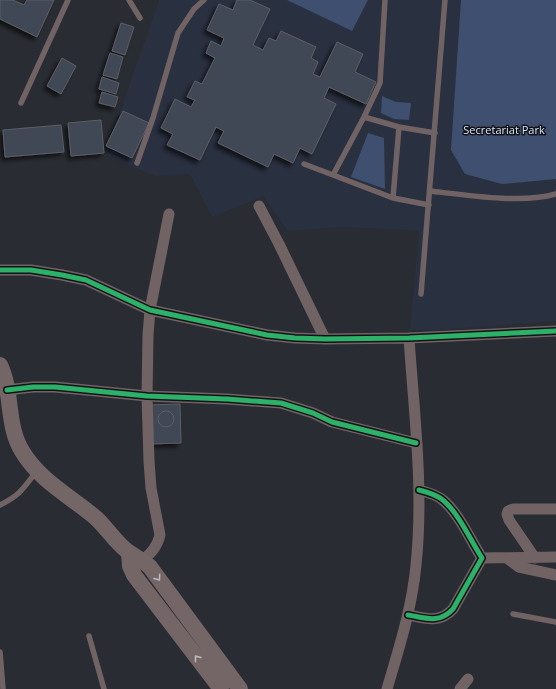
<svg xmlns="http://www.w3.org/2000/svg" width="556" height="689" viewBox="0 0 556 689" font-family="'Open Sans',sans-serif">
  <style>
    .built { fill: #293040 }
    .green { fill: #3f4f6f }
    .building { fill: #404654; stroke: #5d5f65; filter: url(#shadow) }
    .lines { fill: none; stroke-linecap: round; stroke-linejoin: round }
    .lane { stroke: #716364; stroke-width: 5.5 }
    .street { stroke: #716364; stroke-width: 11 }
    .secondary { stroke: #746667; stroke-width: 16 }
    .cycleway-casing { stroke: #111319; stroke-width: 8 }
    .cycleway { stroke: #2db169; stroke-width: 5 }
    .oneway { stroke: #bbb8bd }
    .labels { text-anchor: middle; stroke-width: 3; stroke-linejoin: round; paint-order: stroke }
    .park-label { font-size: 11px; fill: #dae4f6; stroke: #111319 }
  </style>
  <defs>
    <filter id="shadow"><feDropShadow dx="-3.5" dy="3.5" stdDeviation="2" flood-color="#0009"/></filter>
  </defs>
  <rect width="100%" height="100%" fill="#292c32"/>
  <!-- built -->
  <path class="built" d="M159,0H556V321L437,330H410L419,231L344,227L288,231L263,196L212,217L190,174L155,176L105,155Z"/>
  <!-- green -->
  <path class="green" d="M287,0H368L352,31Z
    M461,0H556V179L502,184L465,174L451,150Z
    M382,96L396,102L411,103L409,120L394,119L381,113Z
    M368,133L384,138L385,189L351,177Z"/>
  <!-- building -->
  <path class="building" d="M0,0H13L24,5L27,0H54L37,37L0,19Z
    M237,0H250L270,9L253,45L263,50L269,38L276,41L281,31L316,47L311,58L318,62L313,74L320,77L337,42L363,54L355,72L376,82L366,104L329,87L324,98L336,104L312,154L300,148L293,163L274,154L268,167L218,143L224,131L216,127L200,160L167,145L173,134L161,128L175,99L191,107L195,100L187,97L195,81L202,84L215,58L206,53L211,41L221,46L224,38L207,30L219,4L233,10Z
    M121,23L134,27L125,55L112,51Z
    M110,53L123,57L117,79L103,75Z
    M62,58L76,66L61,94L47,86Z
    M102,77L119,83L116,94L99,89Z
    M102,92L118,97L115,107L99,103Z
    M123,111L149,123L132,158L106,146Z
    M101,120L104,153L71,156L68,123Z
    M61,125L64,152L5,157L3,130Z
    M180,404L181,443L150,444L149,405Z
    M158 419a8 8 0 1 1 16 0a8 8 0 1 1-16 0Z"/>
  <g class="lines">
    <!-- lane -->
    <path class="lane" d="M129,0L140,18
      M385,0L380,83L364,117L333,175L393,198L429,205
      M21,103L68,0
      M364,117L399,127L435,133
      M137,163L153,118L178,33L194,9L204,0
      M304,164L333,175
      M430,191C465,195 523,204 556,194
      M393,198L399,127
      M421,294L445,0
      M0,505C20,495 23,489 36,472
      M513,614L556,622
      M89,636L104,689
      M0,652L3,689"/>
    <!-- street -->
    <path class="street" d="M259,206L279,244L325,339
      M0,270H31L62,275L86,280L150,310L267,335L295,338L325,339L409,338L556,331
      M7,390L33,387H55L147,396L227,399L281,403L313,413L332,422L416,443
      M482,558L556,557
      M507,558L519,567L556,575
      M535,558L509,520L507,514L508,511L513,509H556
      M143,560C152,552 157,547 160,535L151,488L149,461L147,396L148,335L150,310L169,214
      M408,615C426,618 439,624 453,609L482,558C471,541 459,514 444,501C438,495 427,492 419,490
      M387,689C399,648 412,608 416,565C424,490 414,413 409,338
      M460,689L468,679"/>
    <!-- secondary -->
    <path class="secondary" d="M0,365C13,392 6,425 22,451C39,480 70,496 96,518C107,528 118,546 130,553C137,558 143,560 150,567L240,689
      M129,553L130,566L134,575L221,689"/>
    <defs>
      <path id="cycleway" d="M0,270H31L62,275L86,280L150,310L267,335L295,338L325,339L409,338L556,331
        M7,390L33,387H55L147,396L227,399L281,403L313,413L332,422L416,443
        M408,615C426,618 439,624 453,609L482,558C471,541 459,514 444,501C438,495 427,492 419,490"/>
    </defs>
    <!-- cycleway casing -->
    <use href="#cycleway" class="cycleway-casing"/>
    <!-- cycleway -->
    <use href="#cycleway" class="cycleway"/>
  </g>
  <!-- one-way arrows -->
  <defs><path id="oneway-chevron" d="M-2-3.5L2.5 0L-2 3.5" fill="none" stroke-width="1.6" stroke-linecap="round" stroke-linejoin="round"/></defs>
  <g class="oneway">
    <use href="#oneway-chevron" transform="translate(158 578) rotate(54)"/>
    <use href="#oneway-chevron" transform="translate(197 658) rotate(-128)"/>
  </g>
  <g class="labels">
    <!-- park labels -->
    <g class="park-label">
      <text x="504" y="134">Secretariat Park</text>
    </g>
  </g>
</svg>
